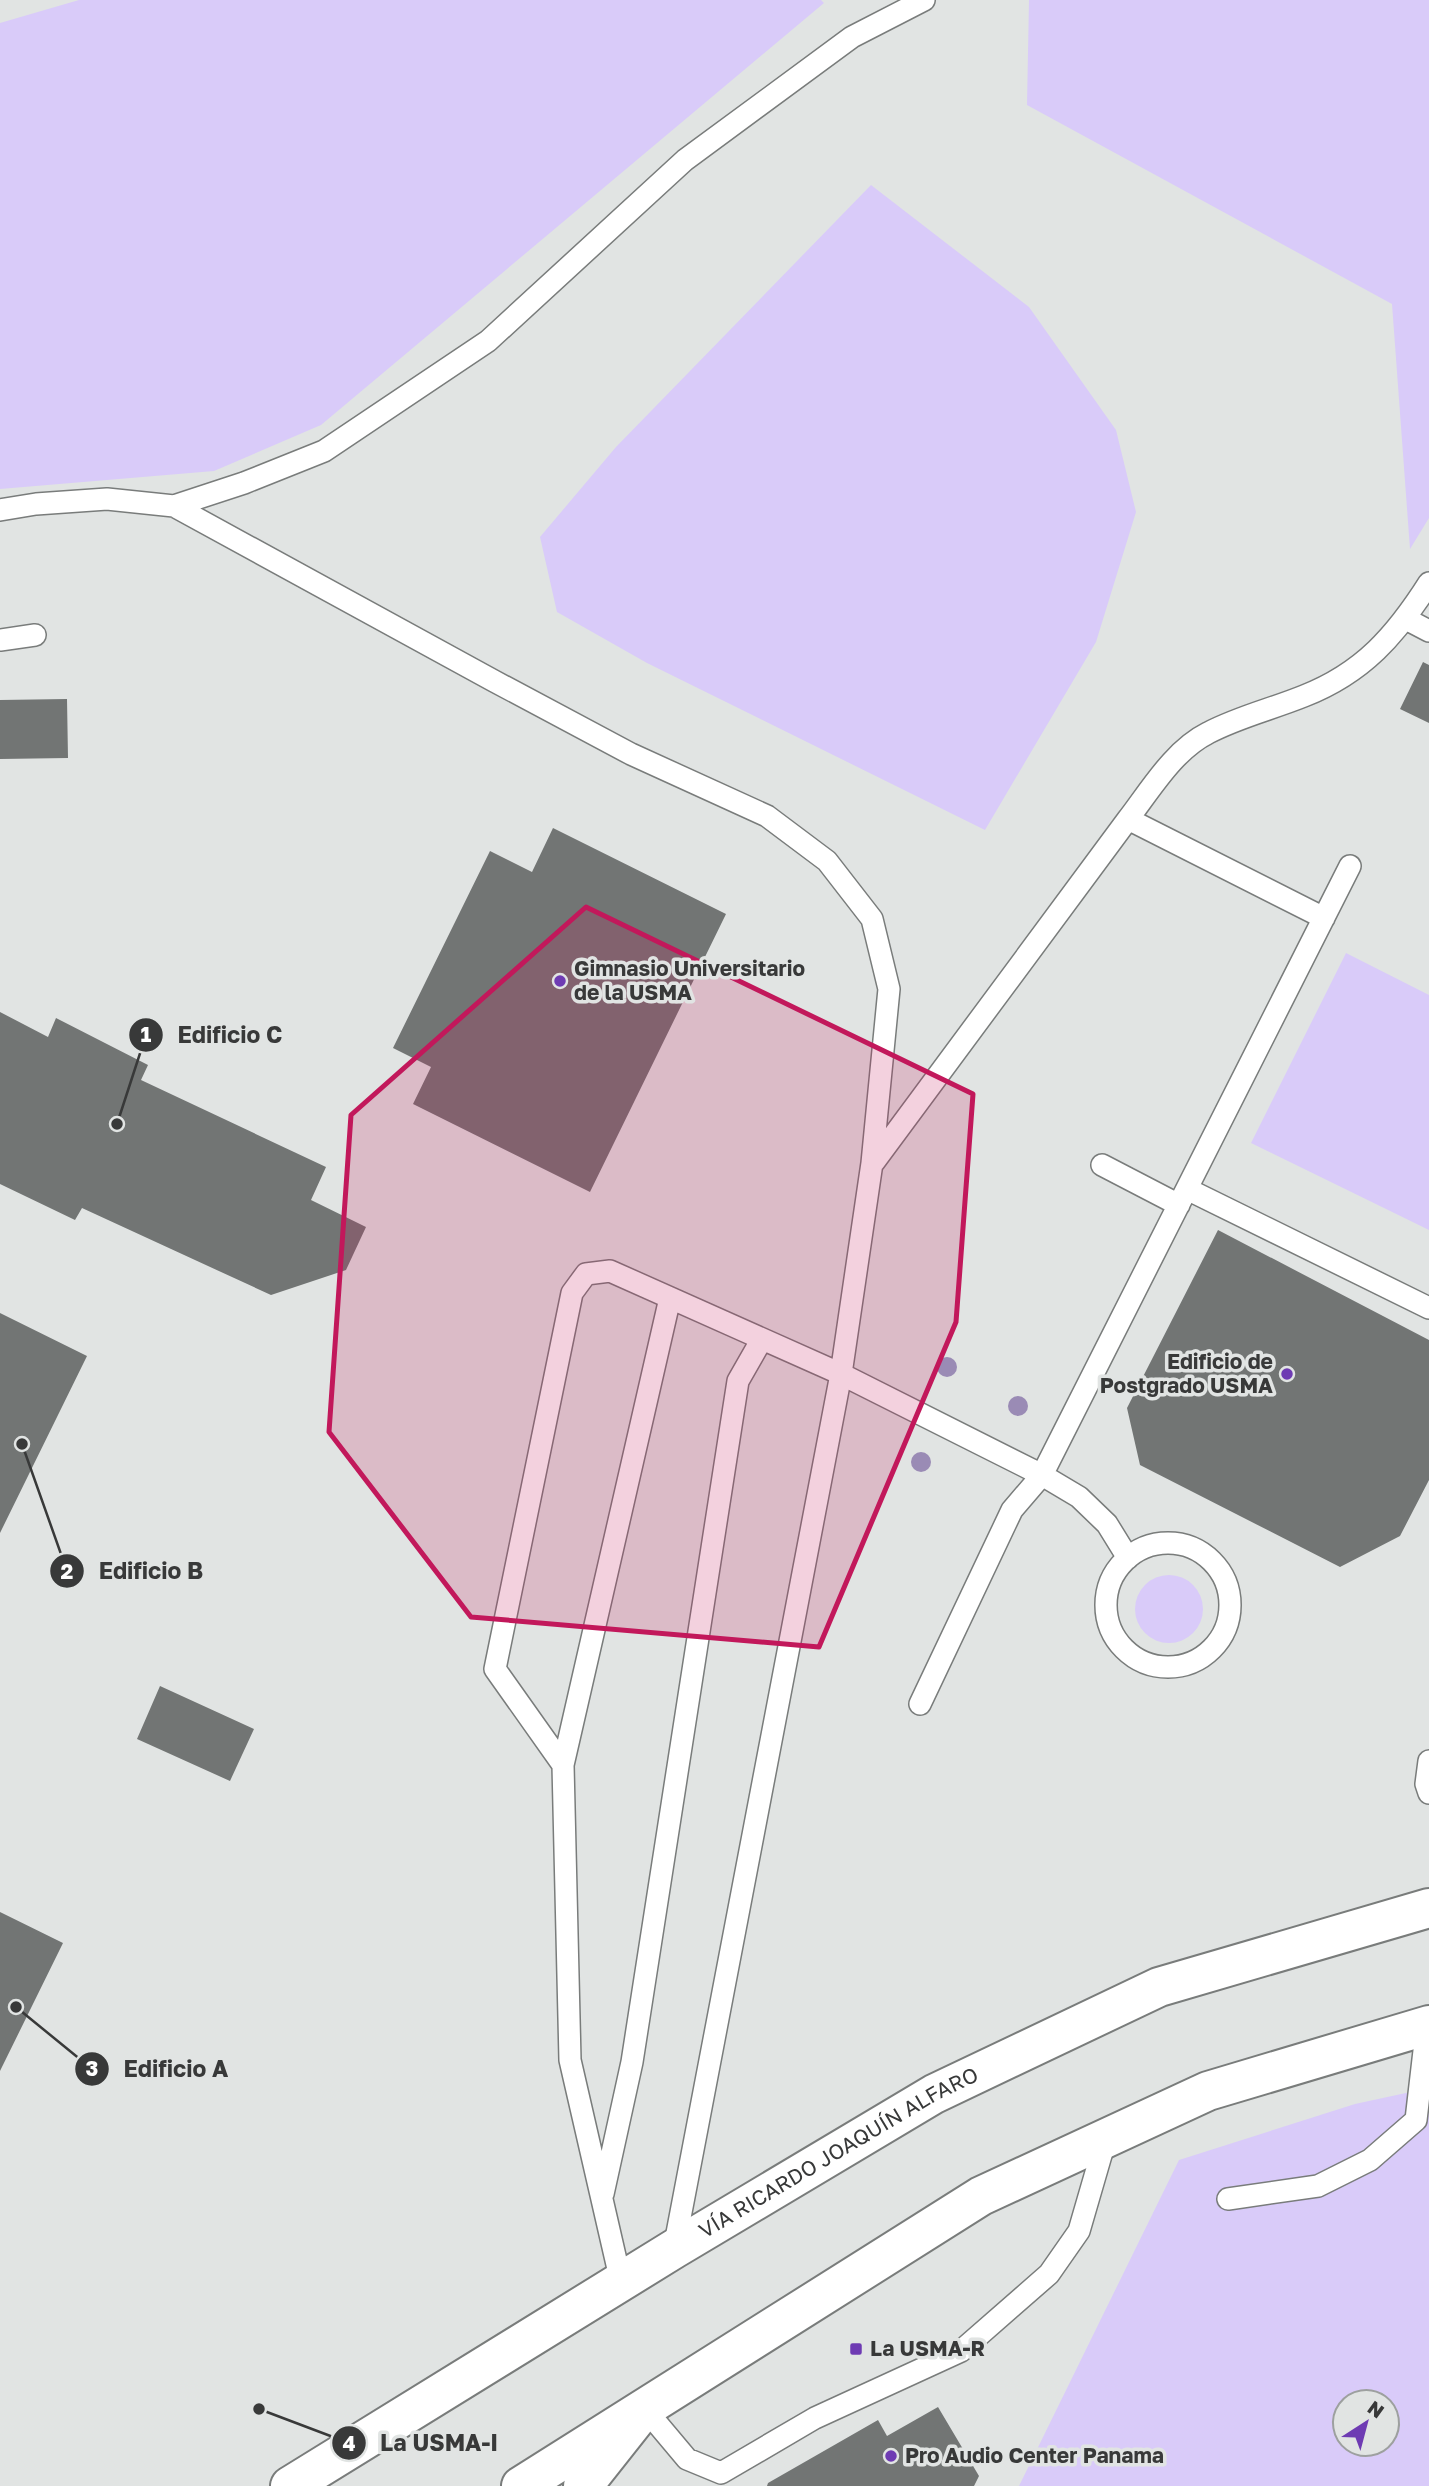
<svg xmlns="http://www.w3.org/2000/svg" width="1429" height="2486" viewBox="0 0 1429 2486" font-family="'Golos Text',sans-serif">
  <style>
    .green { fill: #d9cbf9; fill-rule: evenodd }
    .building { fill: #727574 }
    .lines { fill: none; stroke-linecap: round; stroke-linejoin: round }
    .service-casing { stroke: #797c7b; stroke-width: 24 }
    .tertiary-casing { stroke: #797c7b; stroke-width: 42 }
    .primary-casing { stroke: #797c7b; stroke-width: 42 }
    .service { stroke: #fff; stroke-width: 21 }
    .tertiary { stroke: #fff; stroke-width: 38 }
    .primary { stroke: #fff; stroke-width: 38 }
    .tree { fill: #9a8bb5 }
    .marked { fill: #c2185b; fill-opacity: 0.2; stroke: #c2185b; stroke-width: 5; stroke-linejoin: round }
    .poi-dot { fill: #6e3bb3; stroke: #e1e4e3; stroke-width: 2.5 }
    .labels { text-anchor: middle; stroke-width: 7; stroke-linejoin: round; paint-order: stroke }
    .poi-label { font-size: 21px; font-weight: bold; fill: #383939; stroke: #e1e4e3; text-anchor: start }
    .street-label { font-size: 21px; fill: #383939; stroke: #e1e4e3 }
    .leader { fill: none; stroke: #383939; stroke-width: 2.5 }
    .callout-dot { fill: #383939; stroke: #e1e4e3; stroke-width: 2.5 }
    .mark-label { font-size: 21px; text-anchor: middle; font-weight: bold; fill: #fff }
    .callout-label { font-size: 23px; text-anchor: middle; font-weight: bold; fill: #383939; stroke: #e1e4e3; stroke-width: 7; stroke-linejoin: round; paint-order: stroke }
  </style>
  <rect width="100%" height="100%" fill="#e1e4e3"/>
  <!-- green -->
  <path class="green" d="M79,0H821L824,3L321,425L214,471L0,489V23Z
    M1029,0H1429V518L1410,549L1392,304L1027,105Z
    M871,185L1029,307L1116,430L1136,512L1096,642L985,830L647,663L557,612L540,537L616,447Z
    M1346,953L1429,995V1230L1251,1143Z
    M1135 1609a34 34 0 1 1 68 0a34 34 0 1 1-68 0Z
    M1429,2088V2486H1019L1179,2160L1355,2104ZM1345,2402H1387V2444H1345Z"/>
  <!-- building -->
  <path class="building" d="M1423,662L1429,665V723L1400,709Z
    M67,699L68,758L0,759V700Z
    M553,828L726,914L590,1192L413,1104L431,1067L393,1048L490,851L532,872Z
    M0,1012L48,1037L56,1018L148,1065L141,1080L326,1167L311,1200L366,1227L346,1270L271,1295L82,1208L75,1220L0,1184Z
    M1218,1230L1429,1340V1480L1400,1536L1340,1567L1140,1465L1127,1408Z
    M0,1313L87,1356L0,1533Z
    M160,1686L254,1729L230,1781L137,1739Z
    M0,1912L63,1943L0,2071Z
    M938,2407L979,2476L974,2486H767L768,2483L878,2420L887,2436Z"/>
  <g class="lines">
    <defs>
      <path id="service" d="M174,506L244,483L324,451L488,341L685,160L852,37L924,0
        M0,510L36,504L107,499L174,506L494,681L631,754L767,816L827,861L872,919L889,989L872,1163L841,1374L674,2249
        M1406,619L1429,631
        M0,640L35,635
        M1128,819L1324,918
        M874,1162L1128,819C1151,789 1174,750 1208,733C1238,717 1272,709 1304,696C1363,673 1396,635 1429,583
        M1102,1165L1179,1205
        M1187,1189L1429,1308
        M1106 1605a62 62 0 1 1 124 0a62 62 0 1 1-124 0Z
        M920,1704L1012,1510L1042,1475L1350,866
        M1429,1761L1426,1784L1429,1793
        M563,1765L495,1669L572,1293L586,1274L610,1271L841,1374L1042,1475L1079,1497L1107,1524L1128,1558
        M603,2194L632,2062L738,1381L762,1339
        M1228,2199L1318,2186L1370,2160L1416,2120L1427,2025
        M621,2282L570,2060L563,1765L670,1298
        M645,2409L687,2459L721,2473L815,2418L961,2351L1049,2274L1079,2231L1106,2138"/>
      <path id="tertiary" d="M583,2486L640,2414"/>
      <g id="primary">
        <path id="s1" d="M290,2486L674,2249L934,2094L1159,1987L1429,1908"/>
        <path d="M521,2486L981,2196L1208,2091L1429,2025"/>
      </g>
    </defs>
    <!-- service casing -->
    <use href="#service" class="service-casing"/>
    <!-- tertiary casing -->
    <use href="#tertiary" class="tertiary-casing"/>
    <!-- primary casing -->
    <use href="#primary" class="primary-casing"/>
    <!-- service -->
    <use href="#service" class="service"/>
    <!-- tertiary -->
    <use href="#tertiary" class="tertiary"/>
    <!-- primary -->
    <use href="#primary" class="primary"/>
  </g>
  <!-- trees -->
  <g class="tree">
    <circle cx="947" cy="1367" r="10"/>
    <circle cx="1018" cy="1406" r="10"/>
    <circle cx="921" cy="1462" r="10"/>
  </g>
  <!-- marked area -->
  <path class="marked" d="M586,907L973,1094L956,1322L819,1647L471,1617L329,1432L351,1115Z"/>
  <!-- markers -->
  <g class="poi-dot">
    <circle cx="560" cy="981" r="7"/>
    <circle cx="1287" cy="1374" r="7"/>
    <rect x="849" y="2342" width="14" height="14" rx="3.5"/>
    <circle cx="891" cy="2456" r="7"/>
  </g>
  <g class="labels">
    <!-- poi labels -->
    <g class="poi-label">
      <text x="574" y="976">Gimnasio Universitario<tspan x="574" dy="24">de la USMA</tspan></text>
      <text x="1273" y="1369" text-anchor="end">Edificio de<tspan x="1273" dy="24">Postgrado USMA</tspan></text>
      <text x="870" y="2356">La USMA-R</text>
      <text x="905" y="2463">Pro Audio Center Panama</text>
    </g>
    <!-- street labels -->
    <g class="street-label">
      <text dy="7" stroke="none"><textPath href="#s1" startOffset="642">VÍA RICARDO JOAQUÍN ALFARO</textPath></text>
    </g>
  </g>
  <!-- callouts -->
  <path class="leader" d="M117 1124L146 1035M22 1444L67 1571M16 2007L92 2069M259 2409L349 2443"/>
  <g class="callout-dot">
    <circle cx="117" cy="1124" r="7"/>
    <circle cx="22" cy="1444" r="7"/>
    <circle cx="16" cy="2007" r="7"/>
    <circle cx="259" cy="2409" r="7"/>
    <circle cx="146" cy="1035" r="18"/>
    <circle cx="67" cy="1571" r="18"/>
    <circle cx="92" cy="2069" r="18"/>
    <circle cx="349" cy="2443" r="18"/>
  </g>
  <g class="mark-label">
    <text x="146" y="1042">1</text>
    <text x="67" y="1579">2</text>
    <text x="92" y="2076">3</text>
    <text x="349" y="2451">4</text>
  </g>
  <g class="callout-label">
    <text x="230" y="1043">Edificio C</text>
    <text x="151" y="1579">Edificio B</text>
    <text x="176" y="2077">Edificio A</text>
    <text x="439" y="2451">La USMA-I</text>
  </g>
  <!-- north arrow -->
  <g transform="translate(1366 2423) rotate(36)"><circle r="33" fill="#e1e4e3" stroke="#9da09f" stroke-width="2"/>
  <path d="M0-5L12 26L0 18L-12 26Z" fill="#6e3bb3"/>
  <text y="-10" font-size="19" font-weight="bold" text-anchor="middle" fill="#383939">N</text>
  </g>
</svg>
